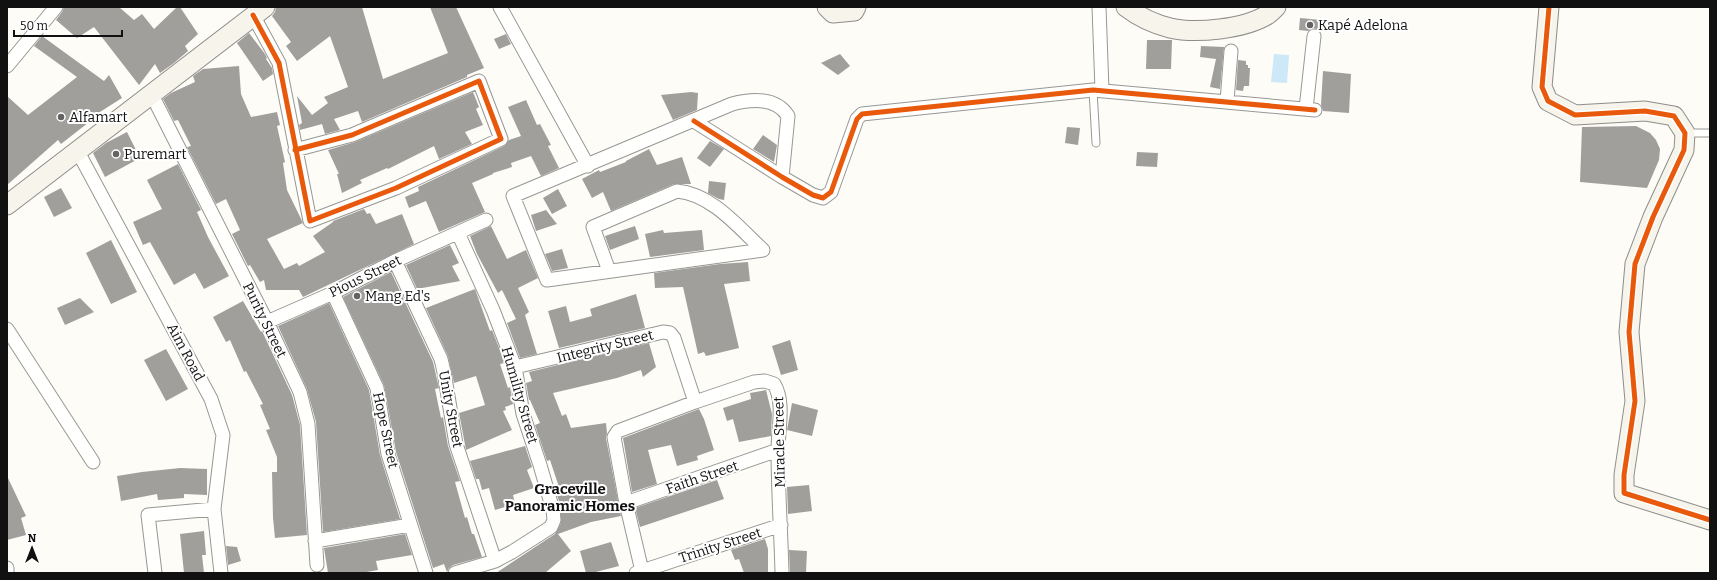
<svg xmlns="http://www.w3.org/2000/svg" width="1717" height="580" viewBox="0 0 1717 580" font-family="Bitter,serif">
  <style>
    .water { fill: #cde8f7 }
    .building { fill: #a19f9c }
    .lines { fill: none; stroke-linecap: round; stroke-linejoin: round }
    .lane-casing { stroke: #979795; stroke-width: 9 }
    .street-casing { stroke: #979795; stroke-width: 15 }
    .secondary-casing { stroke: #8e8d8b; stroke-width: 21 }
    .lane { stroke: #fffffe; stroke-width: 7 }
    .street { stroke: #fffffe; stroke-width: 13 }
    .secondary { stroke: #f6f4eb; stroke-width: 19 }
    .cycleway-casing { stroke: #fff; stroke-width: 8 }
    .cycleway { stroke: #e8590c; stroke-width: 5 }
    .poi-dot { fill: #646362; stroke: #fff; stroke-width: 1.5 }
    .labels { text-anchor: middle; stroke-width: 4; stroke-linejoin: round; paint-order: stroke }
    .poi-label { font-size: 14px; fill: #111; stroke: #fff; text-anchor: start }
    .street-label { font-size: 14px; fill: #111; stroke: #fff }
    .neighbourhood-label { font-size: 15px; font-weight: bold; fill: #111; stroke: #fff }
  </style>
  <rect width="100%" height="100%" fill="#fdfcf7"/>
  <!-- water -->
  <path class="water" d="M1274,54L1289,55L1287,83L1271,82Z"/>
  <!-- building -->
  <path class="building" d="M64,7H119L134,20L142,14L154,29L177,7H180L198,34L185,46L188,51L174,63L160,73L155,64L139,85L94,27L77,38L56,20L62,12Z
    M276,7H362L383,79L448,53L430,7H456L484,68L467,75V77L362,122L358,111L334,119L340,130L325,134L322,124L300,130L299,125L302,123L297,96L312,115L328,103L324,97L348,87L330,36L297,61L286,46L291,42L272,16L275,12Z
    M1300,18L1321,20L1320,31L1314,28L1308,31L1299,30Z
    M249,33L265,54L267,58L266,59L272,68L273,74L263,81L237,43Z
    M506,34L511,44L499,49L494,39Z
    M42,36L104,81L109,75L122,98L92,117L93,119L61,144L58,140L7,185V96L28,115L77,77L34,46Z
    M1147,40H1172L1171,69H1146Z
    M1201,46L1224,47L1220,89L1210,87L1216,59L1200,57Z
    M840,54L850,66L838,75L821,63Z
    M1238,60L1246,61V65H1248V68H1250L1249,86H1244L1243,91L1236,90Z
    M239,66L241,94L251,117L277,112L280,125L277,126L285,162L283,163L287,190L303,223L267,239L284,269L297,263L299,266L325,252L313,236L333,222V221L364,209L367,214L370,213L376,224L402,214L414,244L303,297L299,290H266L264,280L260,282L250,265L248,266L232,234L240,230L226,199L216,204L187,147L191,146L178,120L174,121L163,99L171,93L195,82L193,76L203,69Z
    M1323,71L1351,74L1349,113L1323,111L1321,105Z
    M473,92L479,107L476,109L483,125L465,132L472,144L439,159L434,146L388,169L387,168L360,180L362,183L342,193L337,174H339L328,150L355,142Z
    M691,92L698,93L697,110L673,120L661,95Z
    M526,100L537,125L540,124L551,145L548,146L559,168L541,176L531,156L511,163L512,167L493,173V174L472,183L485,212L439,232L426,201L409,208L405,197L419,191L418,187L504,146L509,140L521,136L508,107Z
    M1636,126L1650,133L1656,140L1660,149L1659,160L1647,188L1580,182L1582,127Z
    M1067,127L1080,128L1078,145L1065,143Z
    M127,132L140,158L105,177L93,153L106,143Z
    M763,135L777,145L774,162L753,149Z
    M710,141L724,149L710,167L697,158Z
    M649,149L657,165L682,157L691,184H674L611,211L603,192L592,198L582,179L599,170L600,172L626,162V161Z
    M1137,152L1158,153L1157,167L1136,166Z
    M178,164L201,210L197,212L208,237L229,276L204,289L195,273L174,285L150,242L143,245L133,222L162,209L147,180Z
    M709,181L726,183L724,200L719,199L708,193Z
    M61,188L72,208L54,217L44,197Z
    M558,189L567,206L552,214L543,198Z
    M546,210L557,224L536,231L531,215Z
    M491,226L507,259L526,250L538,278L518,288L529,312L525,315L537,354L520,358L507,323L516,319L502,290L498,293L477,254L470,236Z
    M635,226L639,239L610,250L605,236Z
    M663,230L664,233L702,230L704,250L650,257L645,234Z
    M111,240L137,292L111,304L86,253Z
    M450,245L459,263L452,266L460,281L417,289L406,265Z
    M562,249L568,268L552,271L545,254Z
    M748,262L750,281L724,284L739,348L706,356L704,352L698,354L683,287L655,288L654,273L720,264Z
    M391,272L433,362L439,388L435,389L441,418L443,417L448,446L460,481L455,482L465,518L467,517L472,534H474L482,557L453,565L449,568L447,572L444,564L433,568L396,452L384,385L343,297Z
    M475,289L490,331L492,330L505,363L500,364L508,388L510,387L513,404L505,407L506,410L503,411L512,430L466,450L459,413L485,405L476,376L454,383L448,356L426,308Z
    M636,294L645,328L559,348L548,311L566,306L570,322L592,316L590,309Z
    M80,298L94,312L65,325L57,308Z
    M243,301L261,332L262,331L292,395L300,425L307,535L275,538L273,518L272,472H277V457L266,430L270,429L260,405L263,404L246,371L244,372L230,340L226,342L213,317Z
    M329,303L369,390L380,455L400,519L323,532L316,422L307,389L278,326Z
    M790,340L798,370L781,375L772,346Z
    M649,343L656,367L643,377L641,370L617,378L553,393L562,416L566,414L571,428L606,423L607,433L606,438L621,516L591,522L558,534L571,551L545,573H496L555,534L561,523V508L554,485L558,484L550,460L547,461L535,425L540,423L530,400H529L526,383L532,381L529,372Z
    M166,349L188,389L166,401L144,360Z
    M766,390L772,414L771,436L739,442L733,419L727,421L723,408L751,399L750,393Z
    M792,403L818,410L812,436L787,430Z
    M699,409L704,419L714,450L697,456L698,460L677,466L671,445L648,450L657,484L632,492L623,438Z
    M525,446L532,467L527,470L534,488L513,495L515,504L495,510L489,488L482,490L479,479H476L470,461Z
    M180,468L207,469V495L184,494V498L158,500L157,494L121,501L117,476L142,472Z
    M7,476L26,516L21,518L26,535L7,540Z
    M717,480L724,499L640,527L635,508Z
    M809,485L812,511L788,514L787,487Z
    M204,531L206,555H202L204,573H184L180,534Z
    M405,534L412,555L376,561L378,570L361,573H328L324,548Z
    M765,539L768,549V573H744L739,559L735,560L731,550Z
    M611,542L619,566L592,573H586L580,551Z
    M226,546L237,547L241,561L228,565Z
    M789,550L807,551L806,573H790Z"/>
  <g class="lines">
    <defs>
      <path id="lane" d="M1093,90L1096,143
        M1686,133H1710"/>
      <path id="street" d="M500,7L588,166
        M1099,7L1102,90
        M253,15L279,63L310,221L396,188L501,139L479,81L352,135L295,150
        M7,66L56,7
        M148,96L156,103L267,322L300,392L308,424L317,565
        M1227,101L1231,51
        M1306,109L1314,36
        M694,121L782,177L813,195L823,198L831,192L857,119L862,114L1093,90L1315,110
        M77,150L211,399L223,435L214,509L221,573
        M763,250L547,280L513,196L732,104C751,99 776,97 788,116L782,177
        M395,261L441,359L444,372L456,444L495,561
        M609,271L593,227L677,191C712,194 739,228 763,250
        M333,293L377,388L388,454L426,573
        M267,322L333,293L395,261L486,220
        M7,329L93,462
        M515,367L663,332L670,333L674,338L695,402
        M626,503L778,450
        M315,541L410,525
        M7,568V573
        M642,571L626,503L614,437L618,431L695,402L754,382L765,381L774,384C785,402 778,429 778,450C778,491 781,532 782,573
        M155,573L148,515L214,509
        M455,573L495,561L512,552L551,527L554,520L553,510L540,465L523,414L515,367L493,310L458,233
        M636,573L781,525"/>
      <path id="secondary" d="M827,7L833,13L854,11L856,7
        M1126,7C1139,17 1154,24 1170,28C1196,34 1244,29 1267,15C1270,13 1273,10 1276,7
        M1549,7L1542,87L1548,101L1575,115L1645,111L1674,116L1685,133L1684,150L1653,217L1635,264L1629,332L1635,401L1624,475V493L1710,520
        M7,205L265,7"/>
    </defs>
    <!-- lane casing -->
    <use href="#lane" class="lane-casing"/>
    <!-- street casing -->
    <use href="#street" class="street-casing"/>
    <!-- secondary casing -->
    <use href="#secondary" class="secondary-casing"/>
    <!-- lane -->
    <use href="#lane" class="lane"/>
    <!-- street -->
    <use href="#street" class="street"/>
    <!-- secondary -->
    <use href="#secondary" class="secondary"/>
    <defs>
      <path id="cycleway" d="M1549,7L1542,87L1548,101L1575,115L1645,111L1674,116L1685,133L1684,150L1653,217L1635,264L1629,332L1635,401L1624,475V493L1710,520
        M253,15L279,63L310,221L396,188L501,139L479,81L352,135L295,150
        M694,121L782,177L813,195L823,198L831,192L857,119L862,114L1093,90L1315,110"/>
    </defs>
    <!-- cycleway casing -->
    <use href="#cycleway" class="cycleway-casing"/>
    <!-- cycleway -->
    <use href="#cycleway" class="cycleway"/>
  </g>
  <!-- markers -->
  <g class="poi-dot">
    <circle cx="1310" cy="25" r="4"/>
    <circle cx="61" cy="117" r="4"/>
    <circle cx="116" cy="154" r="4"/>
    <circle cx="357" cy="296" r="4"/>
  </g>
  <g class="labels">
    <!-- poi labels -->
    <g class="poi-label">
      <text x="1318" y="30">Kapé Adelona</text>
      <text x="69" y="122">Alfamart</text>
      <text x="124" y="159">Puremart</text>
      <text x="365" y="301">Mang Ed's</text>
    </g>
    <!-- street labels -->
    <g class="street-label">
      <text transform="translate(365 276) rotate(-26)" y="5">Pious Street</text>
      <text transform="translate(265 320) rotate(64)" y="5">Purity Street</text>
      <text transform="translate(605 346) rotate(-14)" y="5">Integrity Street</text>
      <text transform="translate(186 352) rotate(62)" y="5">Aim Road</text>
      <text transform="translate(520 395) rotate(74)" y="5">Humility Street</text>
      <text transform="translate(451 409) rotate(79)" y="5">Unity Street</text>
      <text transform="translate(386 430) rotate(78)" y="5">Hope Street</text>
      <text transform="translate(779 442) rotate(-91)" y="5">Miracle Street</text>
      <text transform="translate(702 477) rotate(-19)" y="5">Faith Street</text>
      <text transform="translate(720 545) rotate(-18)" y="5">Trinity Street</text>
    </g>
    <!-- neighbourhood labels -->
    <g class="neighbourhood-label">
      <text x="570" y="494">Graceville<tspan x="570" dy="17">Panoramic Homes</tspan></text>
    </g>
  </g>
  <!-- border -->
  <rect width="1717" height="580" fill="none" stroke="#111111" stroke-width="16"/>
  <!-- north arrow -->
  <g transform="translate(32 548)" stroke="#ffffff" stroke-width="3" paint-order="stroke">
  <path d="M0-3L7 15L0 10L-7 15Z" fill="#111111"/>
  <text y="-6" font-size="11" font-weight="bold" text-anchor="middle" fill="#111111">N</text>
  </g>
  <!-- scale -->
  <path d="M14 30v6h108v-6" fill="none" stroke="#111111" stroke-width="2"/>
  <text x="20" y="30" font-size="12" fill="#111111" stroke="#ffffff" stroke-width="3" paint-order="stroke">50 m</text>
</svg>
